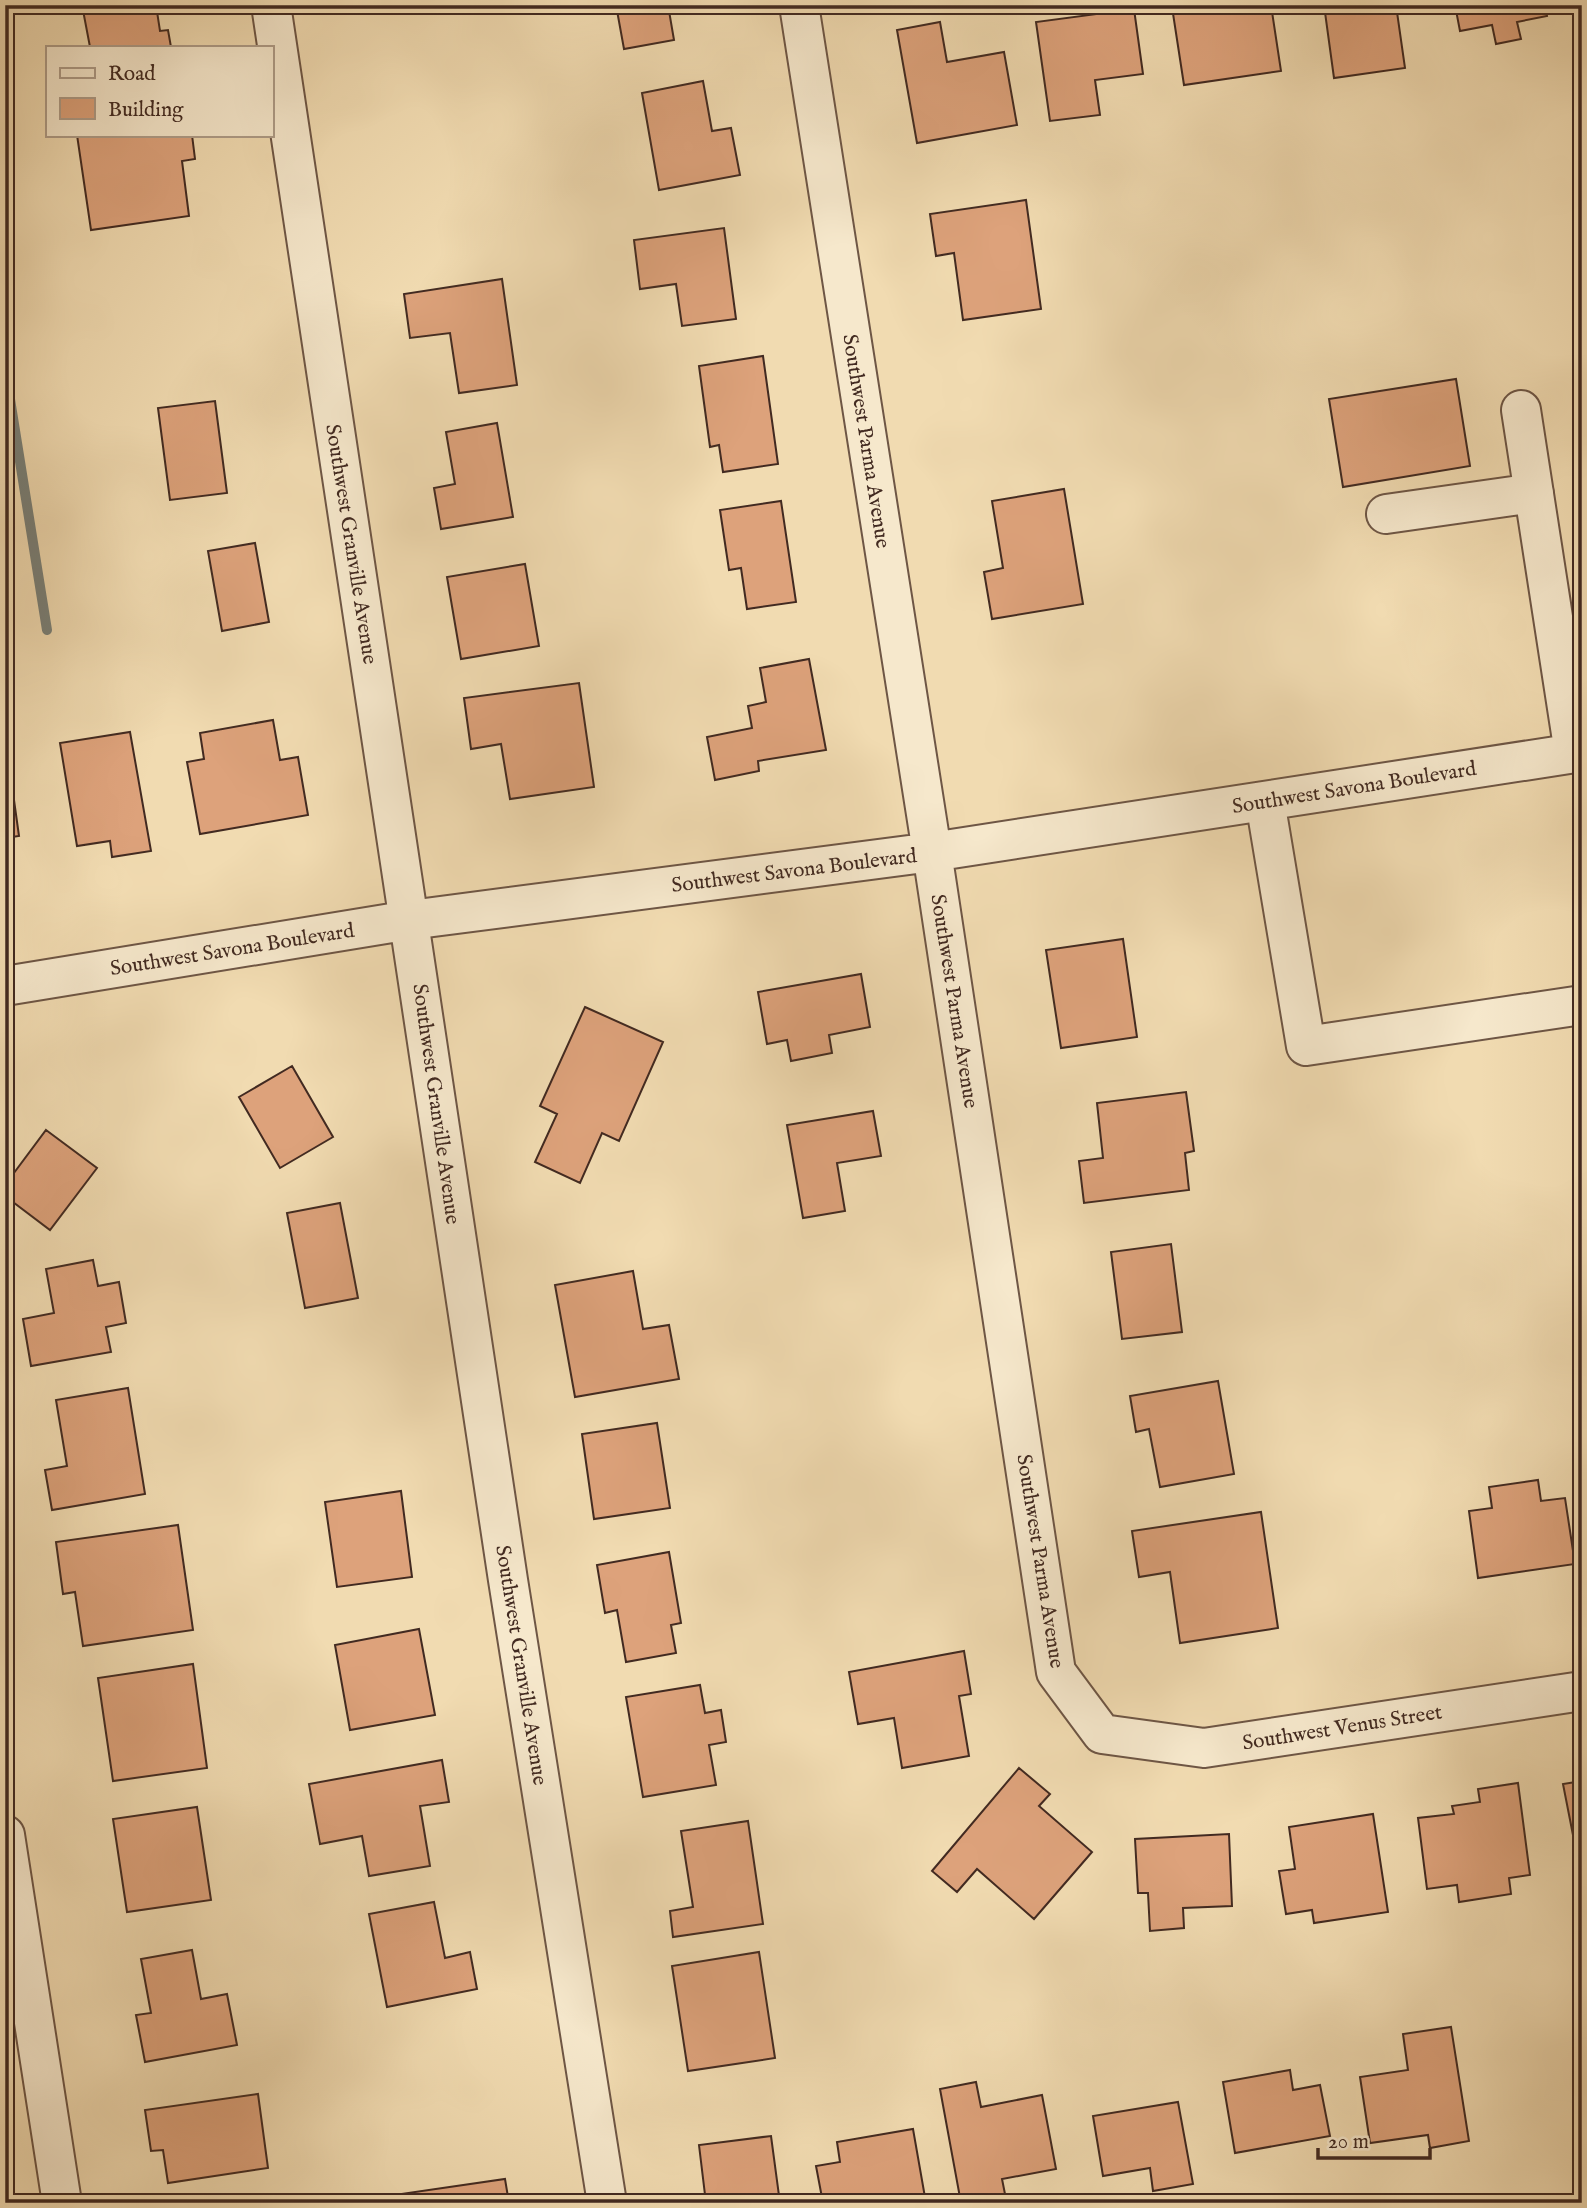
<svg xmlns="http://www.w3.org/2000/svg" width="1587" height="2208" viewBox="0 0 1587 2208" font-family="'IM FELL English',serif">
  <style>
    .lines { fill: none; stroke-linecap: round; stroke-linejoin: round }
    .stream { stroke: #788079; stroke-width: 10 }
    .building { fill: #dda27b; stroke: #422a21; stroke-width: 2 }
    .minor-casing { stroke: #6e5645; stroke-width: 42 }
    .minor { stroke: #f6e8cc; stroke-width: 38 }
    .labels { text-anchor: middle; stroke-width: 5; stroke-linejoin: round; paint-order: stroke }
    .street-label { font-size: 21px; fill: #422a21; stroke: #f6e8cc }
  </style>
  <rect width="100%" height="100%" fill="#f1dbb1"/>
  <filter id="stains"><feTurbulence type="fractalNoise" baseFrequency=".00286" numOctaves="4"/><feColorMatrix values="0 0 0 0 .2 0 0 0 0 .09 0 0 0 0 .02 0 0 0 .5 -.17"/></filter>
  <radialGradient id="worn" r=".72"><stop offset=".6" stop-color="#630" stop-opacity="0"/><stop offset="1" stop-color="#630" stop-opacity=".3"/></radialGradient>
  <g class="lines">
    <!-- stream -->
    <path class="stream" d="M5,368L47,630"/>
  </g>
  <!-- building -->
  <path class="building" d="M82,5H156L160,31L168,30L171,47H90Z
    M616,5H668L674,40L624,49Z
    M1181,5H1271L1281,71L1184,85L1172,7Z
    M1324,5H1396L1405,68L1334,78Z
    M1455,5H1545L1547,16L1517,22L1521,39L1496,44L1492,25L1460,31Z
    M1134,9L1143,74L1095,80L1100,115L1050,121L1036,22Z
    M940,22L947,62L1004,52L1017,125L917,143L897,30Z
    M703,81L712,131L731,128L740,175L659,190L642,93Z
    M77,135H192L195,159L182,161L189,216L91,230Z
    M1026,200L1041,309L963,320L954,253L936,256L930,214Z
    M724,228L736,319L682,326L676,284L640,289L634,240Z
    M502,279L517,385L459,393L450,333L410,338L404,294Z
    M763,356L778,464L723,472L719,445L710,447L699,366Z
    M1456,379L1470,466L1343,487L1329,399Z
    M215,401L227,493L170,500L158,408Z
    M497,423L513,517L441,529L434,488L455,484L446,432Z
    M1064,489L1083,604L992,619L984,572L1003,568L992,501Z
    M781,501L796,602L747,609L741,568L729,570L720,510Z
    M255,543L269,622L222,631L208,551Z
    M525,564L539,646L461,659L447,577Z
    M809,659L826,750L758,761L759,771L715,780L707,737L752,728L748,706L766,702L760,668Z
    M579,683L594,787L510,799L501,744L471,749L464,698Z
    M273,720L280,760L298,757L308,815L200,834L187,762L204,759L200,733Z
    M130,732L151,851L112,857L110,841L77,846L60,743Z
    M8,757L19,836L5,838V758Z
    M1123,939L1137,1037L1061,1048L1046,950Z
    M861,974L870,1027L829,1035L832,1053L791,1061L787,1040L767,1044L758,992Z
    M585,1007L663,1042L619,1141L602,1133L580,1183L535,1162L557,1114L540,1106Z
    M292,1066L333,1137L280,1168L239,1097Z
    M1186,1092L1194,1151L1185,1153L1189,1190L1084,1203L1079,1161L1103,1158L1097,1103Z
    M873,1111L881,1156L837,1163L845,1211L803,1218L787,1125Z
    M46,1130L97,1168L50,1230L5,1196V1185Z
    M340,1203L358,1298L305,1308L287,1213Z
    M1171,1244L1182,1332L1122,1339L1111,1252Z
    M93,1260L98,1286L119,1282L126,1323L106,1327L111,1352L31,1366L23,1319L54,1313L46,1269Z
    M633,1271L643,1329L669,1325L679,1379L575,1397L555,1285Z
    M1218,1381L1234,1474L1160,1487L1149,1429L1136,1432L1130,1396Z
    M128,1388L145,1494L52,1510L45,1470L67,1466L56,1400Z
    M657,1423L670,1508L594,1519L582,1434Z
    M1538,1480L1541,1501L1565,1498L1575,1564L1478,1578L1469,1511L1492,1508L1489,1487Z
    M401,1491L412,1577L337,1587L325,1502Z
    M1261,1512L1278,1628L1180,1643L1170,1572L1139,1577L1132,1531Z
    M178,1525L193,1630L83,1646L75,1592L63,1594L56,1542Z
    M669,1552L681,1623L671,1625L676,1653L626,1662L617,1610L605,1613L597,1565Z
    M419,1629L435,1715L350,1730L335,1645Z
    M964,1651L971,1694L959,1696L969,1756L902,1768L894,1718L858,1724L849,1672Z
    M193,1664L207,1768L113,1781L98,1678Z
    M700,1685L705,1713L721,1710L726,1742L709,1745L716,1785L643,1797L626,1697Z
    M442,1760L449,1802L420,1806L430,1866L369,1876L362,1836L320,1844L309,1784Z
    M1019,1768L1050,1794L1039,1806L1092,1852L1034,1919L977,1869L957,1892L932,1871Z
    M1582,1781V1881L1563,1784Z
    M1518,1783L1530,1875L1509,1878L1511,1894L1459,1902L1457,1885L1427,1889L1418,1818L1454,1814L1452,1806L1480,1802L1478,1789Z
    M197,1807L211,1900L127,1912L113,1819Z
    M1373,1814L1388,1912L1314,1923L1312,1910L1286,1914L1279,1871L1295,1869L1289,1827Z
    M748,1821L763,1924L673,1937L670,1911L693,1907L681,1831Z
    M1229,1834L1232,1906L1183,1908L1184,1928L1150,1931L1148,1893H1138L1135,1839Z
    M434,1902L445,1958L470,1952L477,1989L387,2007L369,1914Z
    M192,1950L201,1999L227,1994L237,2045L145,2062L136,2015L151,2013L141,1959Z
    M759,1952L775,2058L688,2071L672,1966Z
    M1451,2027L1469,2141L1430,2148L1428,2135L1370,2143L1360,2077L1408,2070L1403,2034Z
    M1290,2070L1293,2090L1320,2085L1330,2136L1235,2153L1223,2082Z
    M976,2082L981,2107L1042,2095L1056,2169L1002,2179L1006,2199L988,2203H961L940,2089Z
    M258,2094L268,2168L168,2183L163,2150L151,2151L145,2110Z
    M1178,2102L1193,2184L1153,2191L1150,2168L1103,2176L1093,2116Z
    M913,2129L926,2203H823L816,2166L840,2162L837,2142Z
    M771,2136L780,2203H706L699,2145Z
    M505,2179L509,2203H403L401,2194Z"/>
  <g class="lines">
    <defs>
      <path id="minor" d="M271,5L508,1580L607,2203
        M799,5L932,852L1056,1672L1102,1734L1204,1748L1582,1691
        M1521,410L1574,753
        M1386,514L1534,493
        M1265,801L1306,1046L1582,1005
        M5,986L410,920L932,852L1582,752
        M5,1835L62,2203"/>
    </defs>
    <!-- minor casing -->
    <use href="#minor" class="minor-casing"/>
    <!-- minor -->
    <use href="#minor" class="minor"/>
  </g>
  <g class="labels">
    <!-- street labels -->
    <g class="street-label">
      <text transform="translate(867 441) rotate(81)" y="7">Southwest Parma Avenue</text>
      <text transform="translate(352 544) rotate(81)" y="7">Southwest Granville Avenue</text>
      <text transform="translate(1354 787) rotate(-9)" y="7">Southwest Savona Boulevard</text>
      <text transform="translate(794 870) rotate(-7)" y="7">Southwest Savona Boulevard</text>
      <text transform="translate(232 949) rotate(-9)" y="7">Southwest Savona Boulevard</text>
      <text transform="translate(955 1001) rotate(81)" y="7">Southwest Parma Avenue</text>
      <text transform="translate(437 1104) rotate(82)" y="7">Southwest Granville Avenue</text>
      <text transform="translate(1041 1561) rotate(81)" y="7">Southwest Parma Avenue</text>
      <text transform="translate(522 1665) rotate(81)" y="7">Southwest Granville Avenue</text>
      <text transform="translate(1342 1727) rotate(-9)" y="7">Southwest Venus Street</text>
    </g>
  </g>
  <!-- margin -->
  <rect width="1587" height="2208" fill="none" stroke="#f1dbb1" stroke-width="28"/>
  <rect x="7" y="7" width="1573" height="2194" fill="none" stroke="#422a21" stroke-width="3.5"/>
  <rect x="14" y="14" width="1559" height="2180" fill="none" stroke="#422a21" stroke-width="2"/>
  <!-- legend -->
  <rect x="46" y="46" width="228" height="91" fill="#f6e8cc" stroke="#ae9c88" stroke-width="2"/>
  <rect x="60" y="68" width="35" height="10" fill="#f6e8cc" stroke="#ae9c88" stroke-width="2"/>
  <text x="108" y="80" font-size="21" fill="#422a21">Road</text>
  <rect x="60" y="98" width="35" height="21" fill="#dda27b" stroke="#ae9c88" stroke-width="2"/>
  <text x="108" y="116" font-size="21" fill="#422a21">Building</text>
  <!-- scale -->
  <path d="M1318 2148v10h112v-10" fill="none" stroke="#422a21" stroke-width="3.5"/>
  <text x="1328" y="2148" font-size="21" fill="#422a21" stroke="#f6e8cc" stroke-width="5" paint-order="stroke">20 m</text>
  <rect width="100%" height="100%" filter="url(#stains)"/>
  <rect width="100%" height="100%" fill="url(#worn)"/>
</svg>
